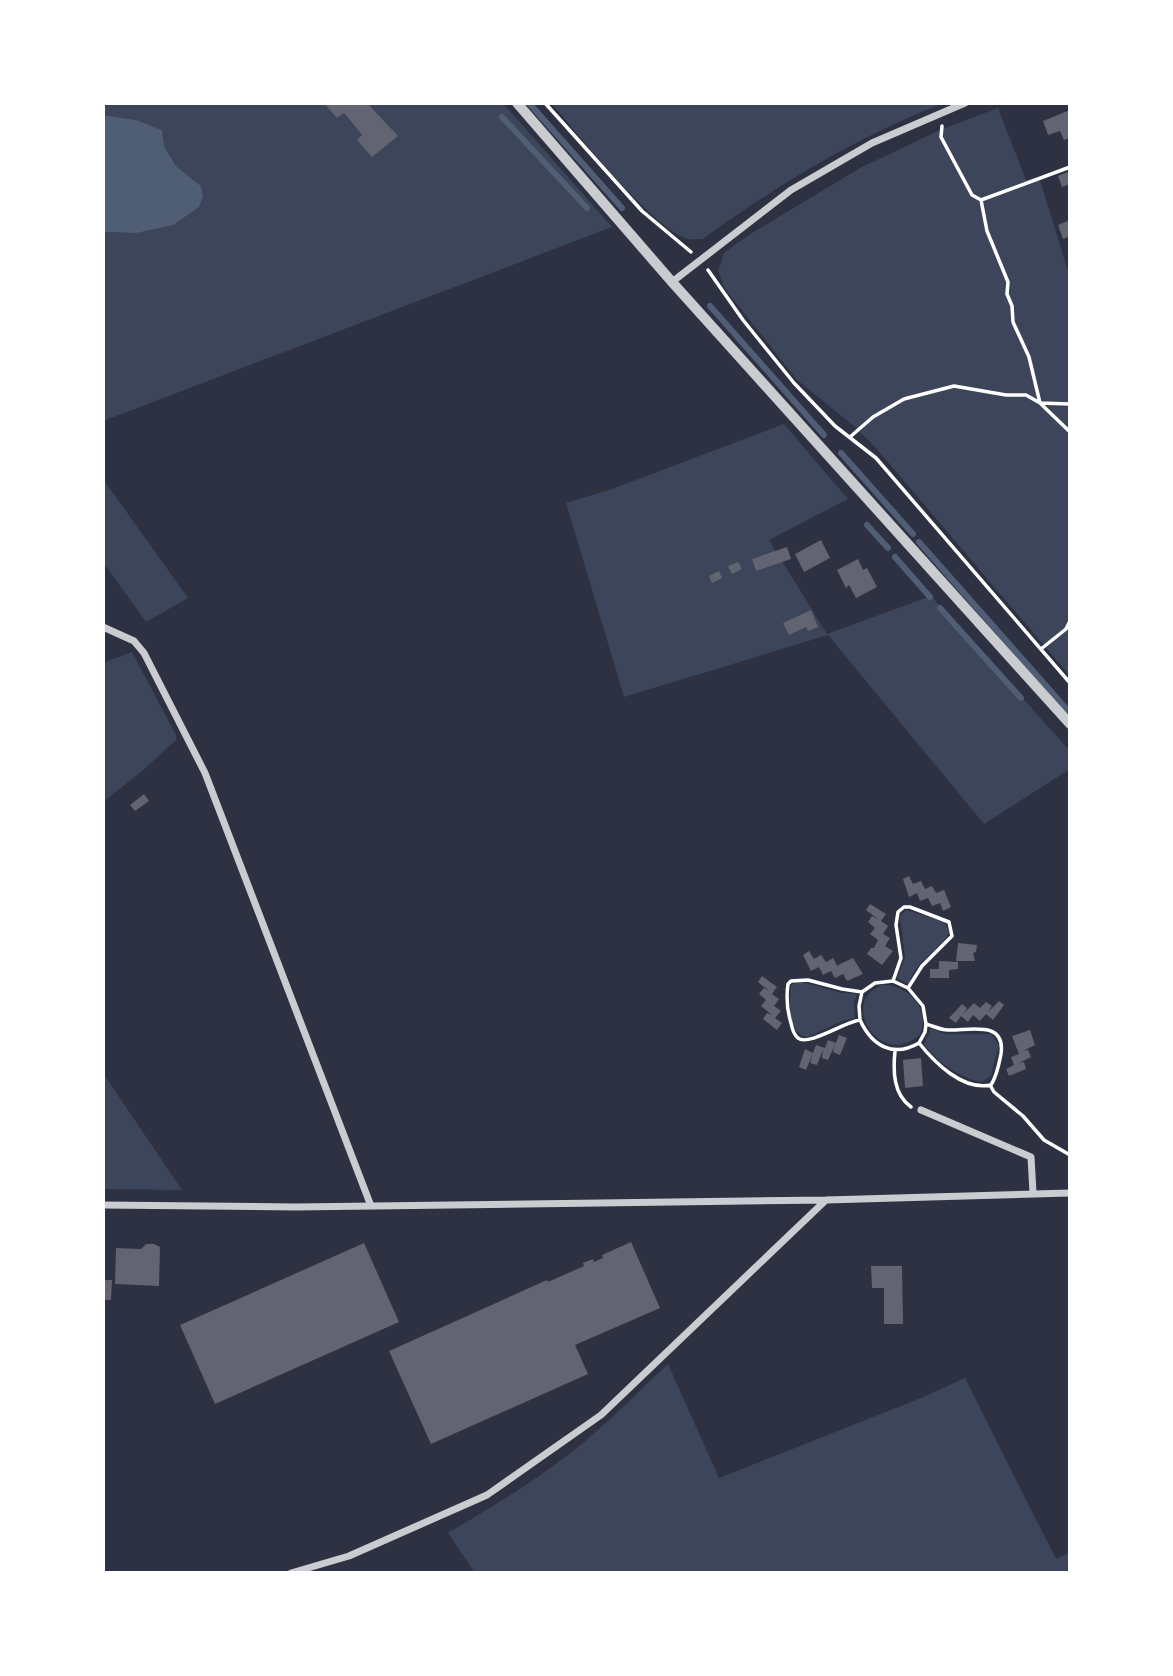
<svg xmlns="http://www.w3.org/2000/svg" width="1173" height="1676" viewBox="0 0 1173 1676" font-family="'Fira Sans',sans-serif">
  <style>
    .green { fill: #3c4559 }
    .water { fill: #4f5d75 }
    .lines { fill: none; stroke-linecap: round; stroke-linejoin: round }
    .stream { stroke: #4f5d75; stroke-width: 6 }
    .building { fill: #626471 }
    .path { stroke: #fff; stroke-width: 3.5 }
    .minor { stroke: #caccd0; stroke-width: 7 }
    .tertiary { stroke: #caccd0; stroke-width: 10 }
  </style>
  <rect width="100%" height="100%" fill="#2d3142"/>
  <!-- green -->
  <path class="green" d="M103,103H503L612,227L103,421V232L136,233L201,186L176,166L164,146L136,120L103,115Z
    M551,103H944C858,136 777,185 703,239C699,239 692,240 688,239C654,230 577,133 551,103Z
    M998,108L1026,180L1039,177L1070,277V676L876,448L855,427L797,380L725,289L718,271L724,253L747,236L860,168L942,129Z
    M784,424L848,499L769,540L827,634L931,596L1070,751V769L984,824L828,635L624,697L566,503L612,489Z
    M103,479L188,598L146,622L103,562Z
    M132,652L176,735V740L141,772L103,802V663Z
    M906,910L945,922L949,933C939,952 914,961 909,984L897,978L905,957L900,916Z
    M798,981L842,993L857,994L854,1003L855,1018L842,1021L808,1037C788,1037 789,1000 791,986Z
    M882,985C908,984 931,1009 920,1034C883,1071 836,1003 882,985Z
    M931,1028L945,1034H991L999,1045L991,1076L982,1082C961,1079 936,1061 924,1044Z
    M103,1073L182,1190L103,1189Z
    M668,1364L719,1478L921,1398L965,1378L1056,1559L1070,1552V1573H475L448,1533C495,1505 542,1477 584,1442C613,1418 640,1390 668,1364Z"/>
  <!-- water -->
  <path class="water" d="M103,115L136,120L162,130L164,146L176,166L201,186L203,196L199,207L173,225L136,233L103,232Z"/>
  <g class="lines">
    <!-- stream -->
    <path class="stream" d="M529,103L622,208
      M502,117L587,208
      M710,306L824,435
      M841,453L913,534
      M867,525L888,548
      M919,542L1070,713
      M895,557L930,597
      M940,608L1021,698"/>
  </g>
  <!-- building -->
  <path class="building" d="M324,103L368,104L398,136L372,157L357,140L362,135L350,120L344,113L337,118Z
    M1070,110V138L1064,140L1060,131L1048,135L1043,121Z
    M1070,171V184L1062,187L1058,176Z
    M1070,220V236L1063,239L1058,225Z
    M821,540L830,558L804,572L795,554Z
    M787,547L791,559L756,571L752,559Z
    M858,559L863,570L867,568L877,587L856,598L849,585L846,588L837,570Z
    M738,562L742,569L732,574L728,566Z
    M719,571L722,578L712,583L709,576Z
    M811,610L818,627L808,631L806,627L789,635L783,623Z
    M144,794L149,801L135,811L130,805Z
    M909,876L913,884L921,881L925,889L932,886L936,893L944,890L951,907L943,911L940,903L932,906L928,898L920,901L917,893L909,897L903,879Z
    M870,904L886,914L881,921L888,926L883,934L890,938L885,946L893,951L882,965L867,954L871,948H874L878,940L870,934L875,928L868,922L872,916L878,919L866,910Z
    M958,943L977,945L976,952L973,953L975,961H956Z
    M809,951L814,959L821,955L826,962L833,958L838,967V965L853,958L863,974L847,981L843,974L835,978L831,971L823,975L819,967L811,971L803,955Z
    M939,961L958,962V969L949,970V978H930V969H939Z
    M762,976L777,987L772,994L779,999L774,1006L781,1011L775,1018L782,1023L777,1030L763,1019L767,1013L772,1015L761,1006L766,1000L759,994L764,988L769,991L758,982Z
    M999,1001L1004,1005L993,1020L986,1014L980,1021L973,1015L968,1022L961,1016L956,1023L949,1018L962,1004L967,1008L964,1013L974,1003L980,1008L986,1002L992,1006L988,1012Z
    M1030,1030L1035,1045L1023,1051L1028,1050L1031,1057L1019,1063L1024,1062L1026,1069L1009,1076L1006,1069L1014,1065L1011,1057L1019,1054L1012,1036Z
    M839,1035L847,1038L840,1055L833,1052L835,1045L828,1060L822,1058L823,1050L817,1065L810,1063L813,1053L806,1070L799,1067L805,1049L813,1053L816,1045L825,1048L828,1040L836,1043Z
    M921,1058L923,1086L905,1088L903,1060Z
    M631,1242L660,1308L575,1345L588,1374L431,1444L389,1351L547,1280L548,1282L584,1266L583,1263L593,1259L594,1262L603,1258L602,1255Z
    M364,1243L399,1322L215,1404L180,1325Z
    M146,1244H154L160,1247L159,1286L115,1284L116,1248L141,1249Z
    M871,1266H902L903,1324H884V1288H872Z
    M103,1280H112L111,1300H103Z"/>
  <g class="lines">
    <!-- path -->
    <path class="path" d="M545,103L642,211L691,252
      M942,126L941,137L972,195L981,200L987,231L1008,282L1007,294L1012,306L1013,322L1029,357L1040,403L1070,432
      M981,200L1070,167
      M708,270L743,320L794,383L835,426L876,458L1070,683
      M850,437L873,417L904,399L954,386L1006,395H1026L1040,403L1070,404
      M1041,649L1066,629L1070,621
      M908,988L923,1006L926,1024C933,1026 941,1030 948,1030C968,1031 1006,1019 1001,1054C999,1064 997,1076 991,1085C963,1091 935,1063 919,1043L925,1032L926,1024
      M862,992L842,989L808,980L791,981L788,984C786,998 787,1010 791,1023C792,1028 794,1035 798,1038C808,1047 846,1021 860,1020L859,1006L862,992L875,983L893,981L901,958L896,925L898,912L904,907H910L949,922L952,936L922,966L908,988L893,981
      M860,1020C872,1046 893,1058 919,1043
      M895,1051C893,1071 893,1094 911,1107
      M990,1085L994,1092L1023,1116L1044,1140L1070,1155"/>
    <!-- minor -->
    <path class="minor" d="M672,282L791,190L872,143L965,103
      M103,627L134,641L144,653L205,773L371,1206
      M921,1110L1031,1157L1033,1193
      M103,1205L296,1207L826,1200
      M291,1573L349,1556L487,1495L601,1415L826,1200L1070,1193"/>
    <!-- tertiary -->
    <path class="tertiary" d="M517,103L672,282L1070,724"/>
  </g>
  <!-- border -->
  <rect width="1173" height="1676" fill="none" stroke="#ffffff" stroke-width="210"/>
</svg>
